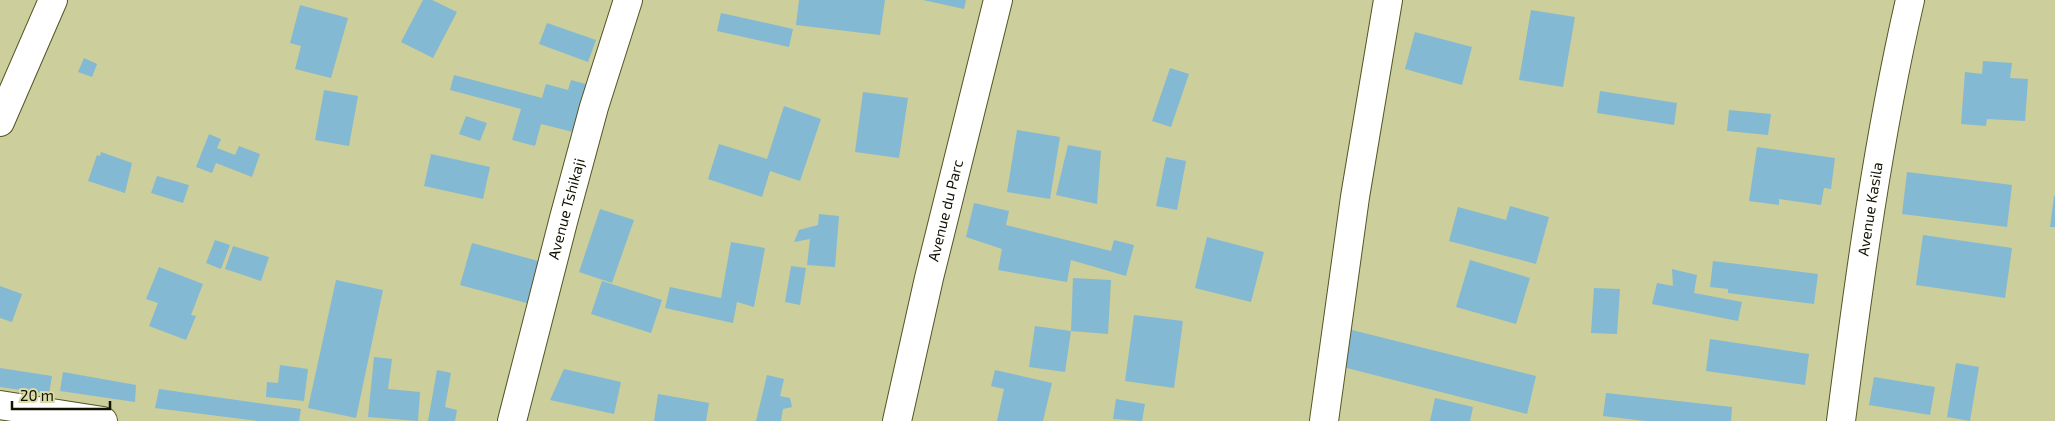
<svg xmlns="http://www.w3.org/2000/svg" width="2055" height="421" viewBox="0 0 2055 421" font-family="'Exo 2',sans-serif">
  <style>
    .building { fill: #84b9d3 }
    .lines { fill: none; stroke-linecap: round; stroke-linejoin: round }
    .street-casing { stroke: #545426; stroke-width: 30 }
    .street { stroke: #fff; stroke-width: 28 }
    .labels { text-anchor: middle; stroke-width: 4; stroke-linejoin: round; paint-order: stroke }
    .street-label { font-size: 15px; fill: #121102; stroke: #d9dba8 }
  </style>
  <rect width="100%" height="100%" fill="#ccce9b"/>
  <!-- building -->
  <path class="building" d="M423,0H432L457,12L433,58L401,42Z
    M799,0H885L880,35L796,25Z
    M923,0H966L964,9Z
    M300,5L348,18L331,78L295,69L301,46L290,43Z
    M1531,10L1575,17L1563,87L1519,80Z
    M721,13L793,29L789,47L717,31Z
    M547,23L596,40L588,62L539,44Z
    M1415,32L1472,47L1462,85L1405,69Z
    M84,58L97,64L92,77L78,72Z
    M1983,61L2012,63L2010,78L2028,79L2025,121L1987,119L1986,126L1961,124L1965,72L1982,74Z
    M1170,68L1189,74L1171,127L1152,121Z
    M454,75L542,98L546,84L568,90L571,80L589,85L577,133L541,124L535,146L512,140L521,109L450,90Z
    M324,90L358,96L349,146L315,140Z
    M1600,91L1677,103L1674,125L1597,113Z
    M863,92L908,98L899,158L855,152Z
    M784,106L821,119L800,181L770,171L762,197L708,179L719,144L767,159Z
    M1729,110L1771,114L1768,135L1727,131Z
    M466,116L487,123L480,141L459,134Z
    M1017,130L1060,137L1050,199L1007,192Z
    M209,134L221,139L217,148L235,155L239,146L260,154L252,177L216,163L212,173L196,167Z
    M1068,145L1101,151L1097,204L1056,195Z
    M1757,147L1835,158L1831,189L1824,188L1821,205L1779,199V205L1749,201Z
    M101,152L132,163L125,193L88,181L97,155L100,156Z
    M431,154L490,167L483,199L424,186Z
    M1166,157L1186,161L1177,210L1156,206Z
    M1907,172L2012,185L2007,227L1902,214Z
    M157,176L189,185L183,203L151,193Z
    M2054,196H2055V227H2050Z
    M974,203L1009,211L1006,225L1111,251L1114,240L1134,245L1126,276L1071,260L1067,282L998,270L1002,249L966,237Z
    M1510,206L1549,217L1536,264L1449,241L1458,207L1506,220Z
    M600,209L634,220L612,283L579,272Z
    M819,214L839,216L835,267L807,265L810,239L794,242L799,230L818,225Z
    M1923,235L2012,248L2005,298L1916,285Z
    M1207,237L1264,252L1251,302L1195,288Z
    M215,240L230,245L221,269L206,263Z
    M731,242L765,248L754,307L737,302L733,323L665,308L670,287L721,298Z
    M472,243L542,262L530,304L460,285Z
    M233,246L269,257L261,281L225,269Z
    M1470,260L1530,278L1516,324L1456,307Z
    M1713,261L1818,274L1814,304L1728,293V289L1710,287Z
    M791,266L806,268L800,305L785,302Z
    M159,267L203,284L191,315L196,316L186,340L149,326L158,303L146,299Z
    M1672,269L1697,275L1694,293L1742,302L1738,321L1652,304L1657,283L1673,286Z
    M1073,278L1111,280L1108,334L1071,331Z
    M336,280L383,290L356,418L308,408Z
    M602,281L662,300L651,333L591,314Z
    M0,286L22,294L12,322L0,318Z
    M1594,288L1620,289L1617,334L1591,333Z
    M1134,315L1183,321L1174,388L1125,381Z
    M1035,326L1071,331L1065,372L1029,367Z
    M1348,329L1536,376L1527,414L1339,366Z
    M1710,339L1809,354L1805,385L1706,371Z
    M374,357L392,359L388,389L420,392L418,421L368,417Z
    M1956,363L1979,367L1970,421L1947,417Z
    M280,365L308,369L304,401L266,397L267,382L278,383Z
    M0,368L52,376L49,394L0,387Z
    M564,369L621,382L614,414L550,400Z
    M437,370L451,373L445,407L457,410L455,421H428Z
    M995,370L1052,383L1043,421H997L1004,389L991,386Z
    M63,372L136,385L135,402L60,391Z
    M767,375L784,379L780,396L790,398L792,407L783,409L781,421H756Z
    M1874,377L1935,387L1930,415L1869,405Z
    M159,389L301,409L299,421H258L155,408Z
    M1606,393L1732,407L1731,421H1645L1603,416Z
    M658,394L709,403L706,421H654Z
    M1435,398L1473,407L1470,421H1430Z
    M1116,399L1145,404L1142,421L1113,419Z"/>
  <g class="lines">
    <defs>
      <g id="street">
        <path d="M0,122L53,0"/>
        <path d="M0,405L103,421"/>
        <path id="s1" d="M512,421L564,218L594,107L628,0"/>
        <path id="s2" d="M897,421L929,278L998,0"/>
        <path d="M1324,421L1355,197L1388,0"/>
        <path id="s3" d="M1841,421C1859,280 1878,139 1910,0"/>
      </g>
    </defs>
    <!-- street casing -->
    <use href="#street" class="street-casing"/>
    <!-- street -->
    <use href="#street" class="street"/>
  </g>
  <g class="labels">
    <!-- street labels -->
    <g class="street-label">
      <text dy="5" stroke="none"><textPath href="#s1" startOffset="219">Avenue Tshikaji</textPath></text>
      <text dy="5" stroke="none"><textPath href="#s2" startOffset="216">Avenue du Parc</textPath></text>
      <text dy="5" stroke="none"><textPath href="#s3" startOffset="214">Avenue Kasila</textPath></text>
    </g>
  </g>
  <!-- scale -->
  <path d="M12 401v8h98v-8" fill="none" stroke="#121102" stroke-width="2.5"/>
  <text x="20" y="401" font-size="15" fill="#121102" stroke="#d9dba8" stroke-width="4" paint-order="stroke">20 m</text>
</svg>
